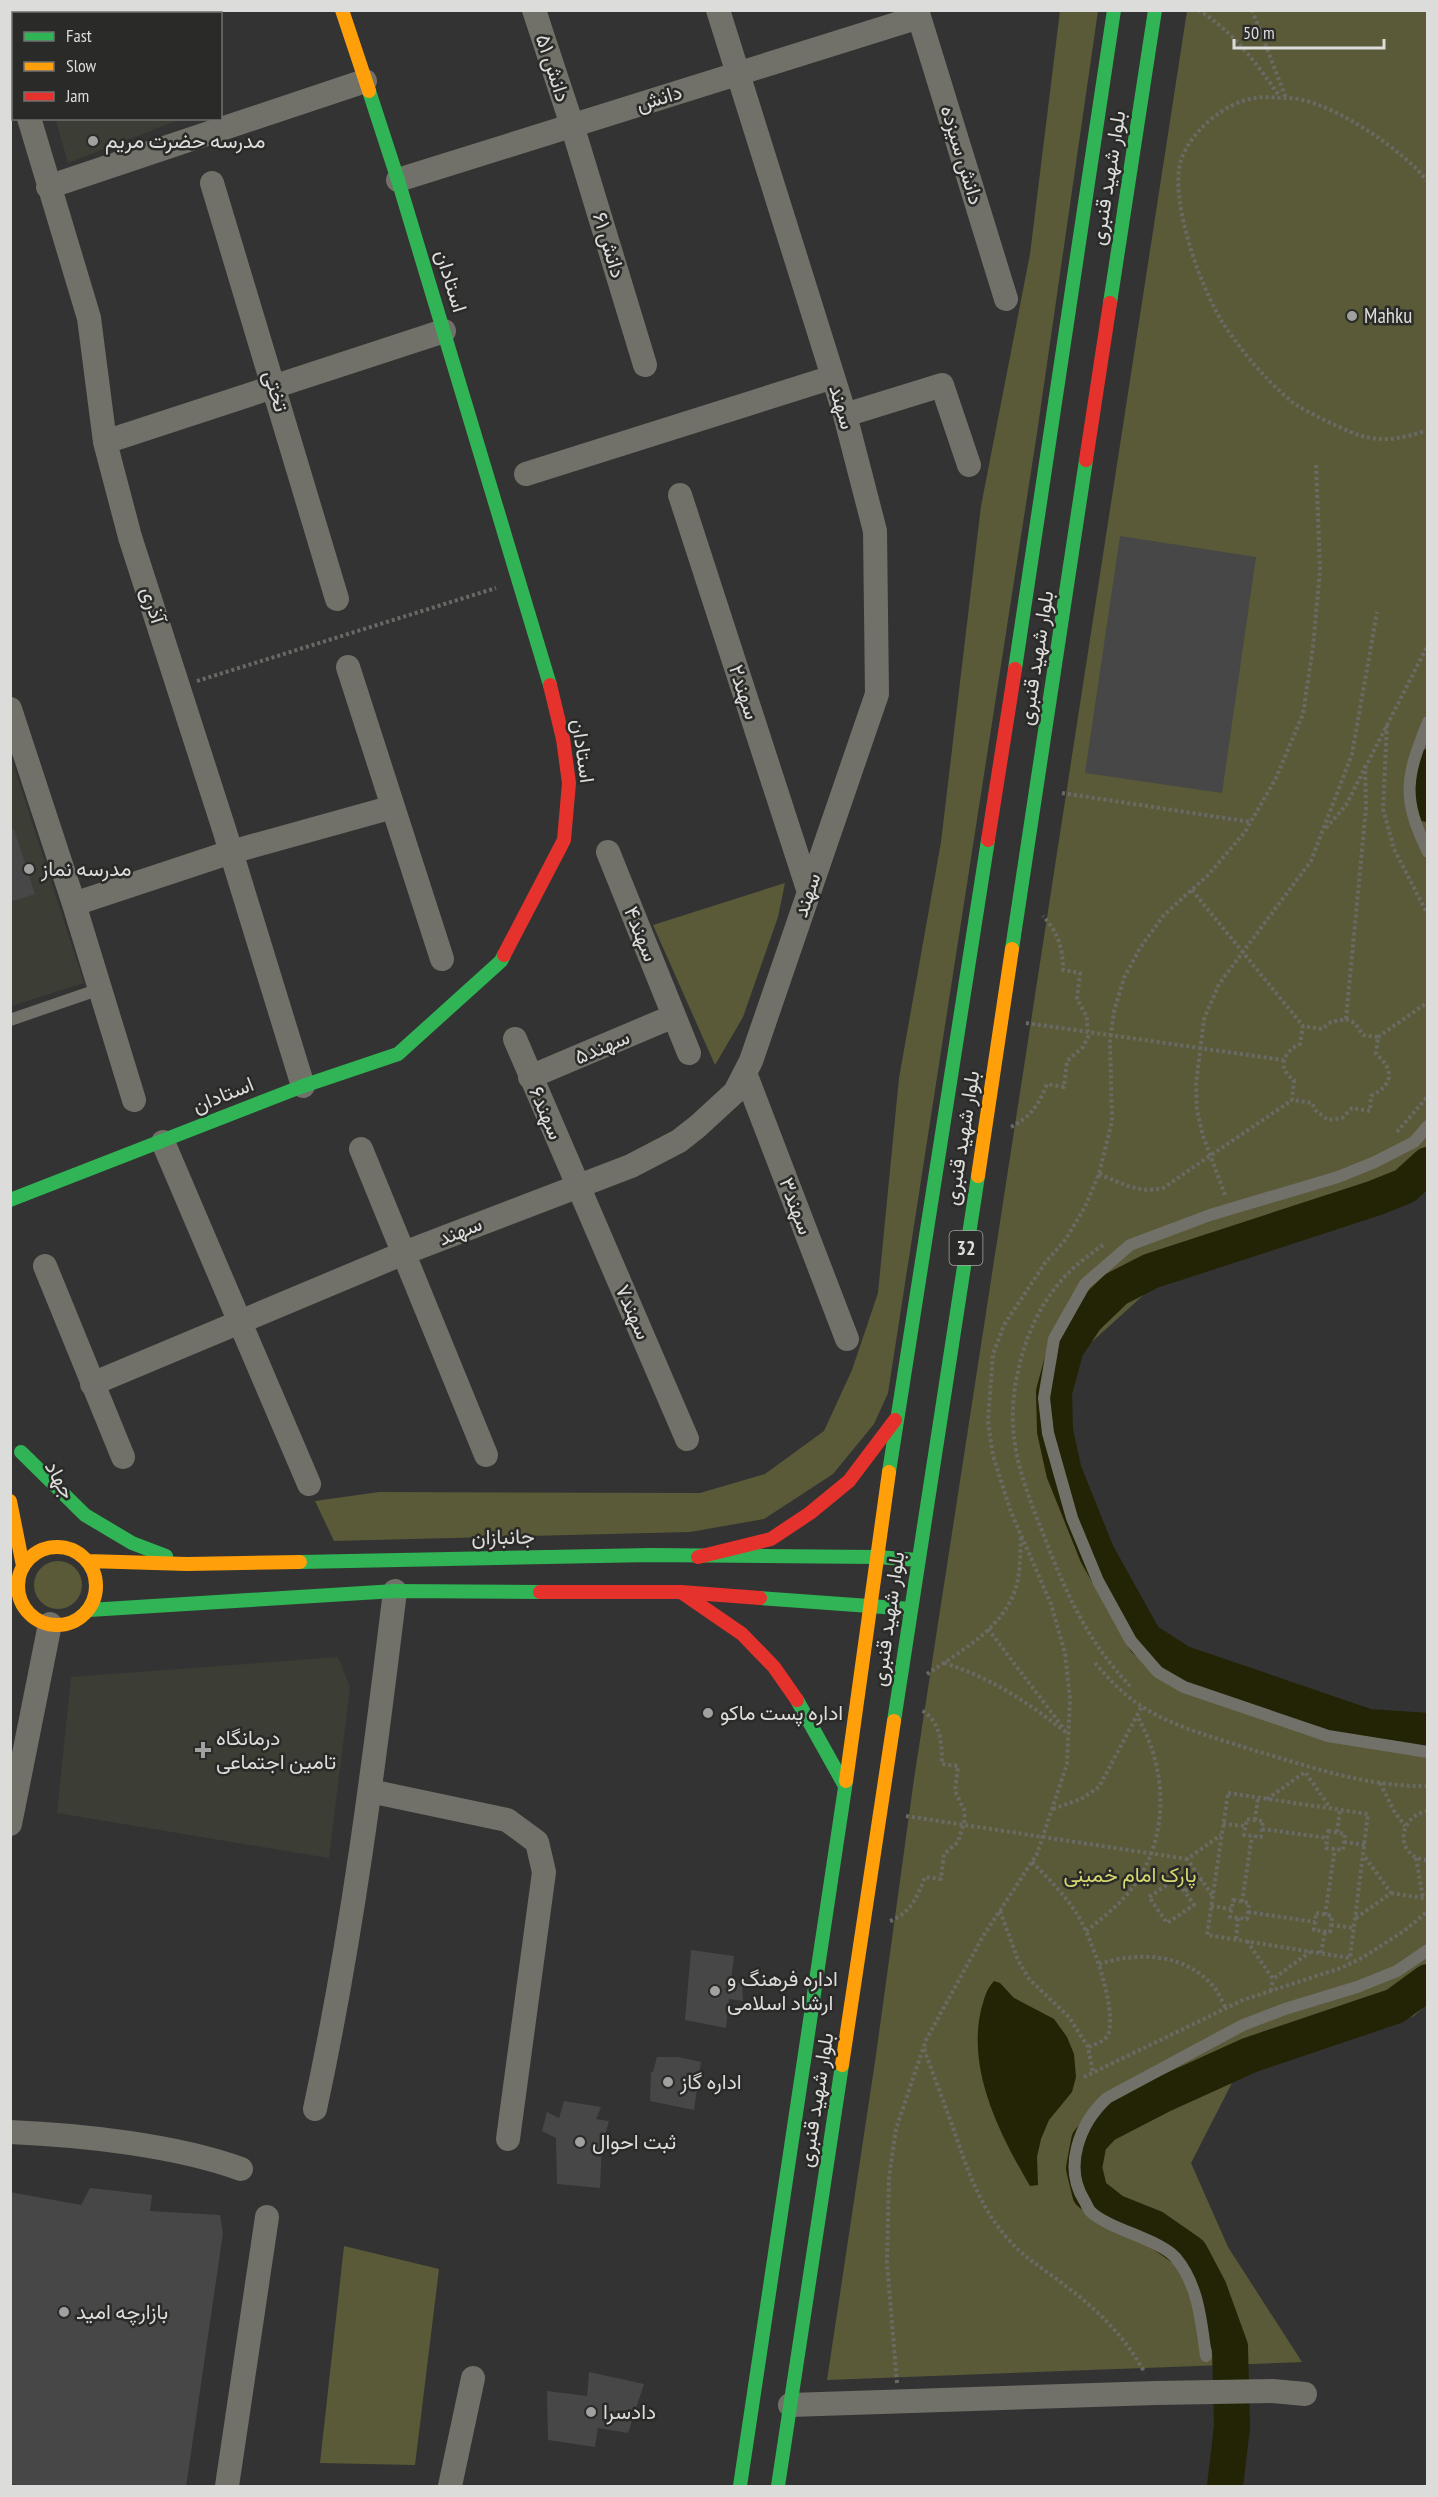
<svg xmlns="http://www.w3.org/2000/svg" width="1438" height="2497" viewBox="0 0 1438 2497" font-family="'PT Sans Narrow',Vazirmatn,sans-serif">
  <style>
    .built { fill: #3c3d35 }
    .green { fill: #5a5a38 }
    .water { fill: #232305 }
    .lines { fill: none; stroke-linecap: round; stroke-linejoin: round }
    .river { stroke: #232305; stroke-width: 36 }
    .building { fill: #474747 }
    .path { stroke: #6a6a65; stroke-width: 4; stroke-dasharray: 3 3; stroke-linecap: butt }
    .lane { stroke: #717169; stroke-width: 12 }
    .street { stroke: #717169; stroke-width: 24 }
    .fast { stroke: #30b455; stroke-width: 14 }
    .slow { stroke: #ff9f0a; stroke-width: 14 }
    .jam { stroke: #e5322d; stroke-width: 14 }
    .poi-dot { fill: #a1a1a0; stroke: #2a2a28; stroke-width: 2 }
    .labels { text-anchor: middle; stroke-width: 5; stroke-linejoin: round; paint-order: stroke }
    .shield { fill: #2a2a28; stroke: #a7a7a5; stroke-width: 1.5 }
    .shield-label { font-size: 20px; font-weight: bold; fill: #dcdcdb }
    .street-label { font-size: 21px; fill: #dcdcdb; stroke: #2a2a28 }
    .poi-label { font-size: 21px; fill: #dcdcdb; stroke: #2a2a28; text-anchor: start }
    .park-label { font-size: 21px; fill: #d6d670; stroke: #2a2a28 }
  </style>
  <rect width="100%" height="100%" fill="#333"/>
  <!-- built -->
  <path class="built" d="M196,10L197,13L24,14L23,11Z
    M55,118H181V119L68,163Z
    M10,754L84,983L11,1006H10Z
    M338,1657L350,1687L329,1858L57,1813L71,1677Z"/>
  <!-- green -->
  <path class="green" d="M1060,11H1098L1037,433L888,1393L874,1424L833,1474L764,1519L690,1532L334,1541L315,1501L379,1492L700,1493L765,1474L824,1431L852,1370L878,1293L899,1078L941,842L981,506L1030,254Z
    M1187,11H1427L1428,766L1422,774L1428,787L1427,1145L1402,1175L1246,1229L1169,1272L1054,1376L1084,1540L1119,1616L1261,1687L1373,1721L1427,1734V2004L1414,2016L1236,2075L1191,2163L1228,2247L1302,2362L827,2380L876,2055L914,1779Z
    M785,883L778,917L743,1017L715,1065L653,925Z
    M34 1585a24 24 0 1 1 48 0a24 24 0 1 1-48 0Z
    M344,2246L439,2269L415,2465L320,2463Z"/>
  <!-- water -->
  <path class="water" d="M994,1981L1000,1983L1014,1998L1054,2019L1067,2037L1074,2054L1076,2077L1072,2092L1049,2120L1041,2139L1037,2157L1038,2185L1030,2186C1000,2135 967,2071 981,2010C984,2000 986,1989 994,1981Z"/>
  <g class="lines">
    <!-- river -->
    <path class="river" d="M1428,767L1425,775L1428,804
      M1428,1165L1405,1186L1375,1198L1151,1271L1116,1289L1086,1318L1066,1348L1054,1392L1055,1431L1064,1472L1097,1554L1145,1640L1181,1663L1368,1727L1428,1731
      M1225,2486L1232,2427L1230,2347L1209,2289L1190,2253L1154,2228L1114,2212L1090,2193L1084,2168L1089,2141L1104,2125L1164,2094L1250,2055L1395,2006L1428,1982"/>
  </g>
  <!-- building -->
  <path class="building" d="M1120,536L1256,557L1222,793L1085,773Z
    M14,829L35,894L10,902V830Z
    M691,1950L734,1956L731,1982L742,1983L743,2001L729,1999L726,2028L685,2020Z
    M657,2057H678L701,2062L694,2110L650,2101L651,2072H653Z
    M564,2101L601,2107L596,2119L609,2121L602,2145L600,2188L557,2184L556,2138L542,2131L547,2112L559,2118Z
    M90,2188L152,2195L150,2211L220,2215L223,2233L186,2487H34L10,2484V2192L81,2205Z
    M589,2372L644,2384L628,2433L598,2428L595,2447L548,2440L547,2391L587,2396Z"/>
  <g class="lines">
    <!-- path -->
    <path class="path" d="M1198,10C1233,31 1257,64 1280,97
      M1252,10L1286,98
      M1428,182C1404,150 1326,97 1286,98C1276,98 1265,96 1255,98C1225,102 1191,131 1181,160C1169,200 1200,285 1221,320C1240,350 1265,379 1292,402C1304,411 1351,434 1366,437C1387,442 1407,437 1428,430
      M197,681L496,588
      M1387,725L1383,809L1394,849L1428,915
      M1062,793L1251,822
      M1326,828L1346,805L1428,645
      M1192,890L1303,1026
      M1346,1019L1355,1023L1363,1035L1378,1037L1376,1054C1395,1070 1393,1085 1371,1096L1370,1111L1352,1108L1342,1118L1328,1120L1315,1110L1312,1103L1292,1100L1294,1080C1276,1068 1284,1051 1300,1044L1303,1026L1322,1029L1331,1022Z
      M1346,1019L1366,808L1365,765
      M1026,1023L1283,1060
      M1378,1037L1428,1002
      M1011,1127C1031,1117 1039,1104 1047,1084L1064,1087L1067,1061L1083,1047L1088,1037L1087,1017L1077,999L1080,973L1063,970C1063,948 1058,932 1043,916
      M1397,1132L1428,1096
      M1099,1174C1121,1183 1139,1194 1163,1188L1292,1100
      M1225,1195L1203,1136L1197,1110L1196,1084L1204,1019L1219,984L1311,861L1352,754L1377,612
      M1103,1245C1086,1257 1069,1270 1056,1287C1025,1325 1008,1389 1014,1437C1018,1473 1033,1508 1046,1541C1067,1596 1089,1643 1130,1686
      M988,1629L1064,1729
      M944,1663C992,1678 1029,1703 1068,1734
      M1095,1663C1108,1678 1121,1692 1138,1704C1172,1727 1213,1737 1253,1750C1311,1767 1366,1787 1428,1786
      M927,1674C961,1651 1004,1628 1016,1587C1021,1570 1020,1553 1021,1536
      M1380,1783L1394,1811L1405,1826
      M1228,1793L1368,1814L1350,1958L1207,1935Z
      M1267,1799L1305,1772L1331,1809
      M1053,1809L1081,1799L1099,1787L1142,1706
      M1428,1811C1395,1817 1396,1859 1428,1860
      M906,1816L1187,1859
      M1247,1819L1263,1821L1261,1837L1244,1835Z
      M1255,1820L1258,1798
      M1223,1824L1245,1826
      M1262,1829L1328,1838
      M1328,1831L1345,1834L1343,1850L1326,1848Z
      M1337,1832L1340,1810
      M1344,1842L1365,1845
      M1416,1858L1423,1898
      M1032,1862C1048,1878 1064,1894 1077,1914C1091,1936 1116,2006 1109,2032C1107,2041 1096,2044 1088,2047
      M1176,1879L1194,1905L1167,1923L1149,1897Z
      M1185,1891L1202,1879
      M1391,1893L1428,1899
      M1212,1895L1187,1859L1221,1835
      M1233,1900L1249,1903L1247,1919L1230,1917Z
      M1242,1902L1252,1836
      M1211,1906L1231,1909
      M1000,1911L1018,1960L1029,1979L1069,2017L1088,2047L1093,2073
      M1248,1912L1315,1922
      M1316,1913L1332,1916L1330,1932L1314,1930Z
      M1325,1915L1335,1849
      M1356,1918L1391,1893L1364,1856
      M890,1921C911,1913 917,1897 925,1877L941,1879L944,1854L958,1842L965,1819L964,1810L955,1791L958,1766L942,1764C942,1743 941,1721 920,1709
      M1331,1925L1354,1928
      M1086,1931C1104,1917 1123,1902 1136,1883C1170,1832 1167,1768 1137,1716
      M1236,1939L1238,1918
      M1247,1941L1273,1979L1310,1952
      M1321,1953L1325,1931
      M1099,1964C1138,1952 1184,1952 1214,1987C1218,1992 1222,2001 1225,2007
      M1271,1991L1273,1979
      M924,2049C933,2073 942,2098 951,2122C966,2165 978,2206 1009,2240C1022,2255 1036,2264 1051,2275C1091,2304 1121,2330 1145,2373
      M1084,2077L1243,2000L1341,1968L1362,1958L1404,1931L1428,1911
      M897,2383L887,2263L889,2177L896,2129L926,2040L982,1938L1037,1854L1067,1764L1070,1699L1065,1653L1051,1604L1011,1512L993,1456L988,1421L993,1354L1004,1325L1045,1263L1066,1239L1085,1207L1099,1174L1112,1121L1110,1041L1114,1011L1124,978L1140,948L1164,915L1208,875L1245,832L1276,778L1303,714L1313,647L1320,570L1316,462"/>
    <!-- lane -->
    <path class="lane" d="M1428,722C1406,777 1401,797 1428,852
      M10,1020L100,989
      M1428,1126L1414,1142L1375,1162L1338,1177L1210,1215L1130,1245L1085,1284L1054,1339L1044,1398L1048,1433L1072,1518L1098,1581L1131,1641L1158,1672L1184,1687L1328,1736L1428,1752
      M1206,2356C1201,2322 1199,2285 1175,2257C1158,2239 1109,2229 1091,2212C1088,2209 1086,2203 1084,2200C1063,2166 1080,2123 1107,2098L1243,2025L1285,2009L1357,1987L1397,1971L1428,1950"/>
    <!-- street -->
    <path class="street" d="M534,10L572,125L645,365
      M917,10L1006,299
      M10,50L14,61
      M29,118L89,318L105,442L130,537L224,829L303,1086
      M398,180L919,17
      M212,183L337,599
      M48,187L365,81
      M845,415L942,385L969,465
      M105,442L444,331
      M526,474L833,377
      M680,495L808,889
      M348,667L442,959
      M10,709L74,904L134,1100
      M608,852L689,1053
      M74,904L231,852L393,807
      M515,1039L687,1439
      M745,1073L847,1339
      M530,1077L674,1016
      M163,1142L309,1484
      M361,1149L486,1455
      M45,1266L123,1457
      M92,1384L404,1253L631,1166L679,1141L698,1126L735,1092L751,1061L877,694L875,531L845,415L718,10
      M370,1791L507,1820L537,1842L544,1872L508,2139
      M10,1824L50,1624
      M315,2109C352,1938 374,1764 395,1591
      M10,2132C81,2135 175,2145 241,2169
      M790,2405L1156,2393L1273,2391L1305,2394
      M227,2486L267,2217
      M450,2486L473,2378"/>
    <!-- fast -->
    <path class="fast" d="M369,91L398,180L550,685
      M1110,303L1155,10
      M1015,669L1114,10
      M1012,949L1086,460
      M10,1200L303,1086L398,1054L501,961L504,955
      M21,1452L85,1515L132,1543L166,1556
      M889,1472L988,840
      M300,1562L651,1555L877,1557L918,1560
      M760,1598L911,1609
      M89,1610L395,1591L540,1592
      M797,1700L845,1786
      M894,1721L978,1176
      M740,2486L846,1781
      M778,2486L842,2065"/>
    <!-- slow -->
    <path class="slow" d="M342,10L369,91
      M978,1176L1012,949
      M10,1501L23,1566
      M18 1586a39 39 0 1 1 78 0a39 39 0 1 1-78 0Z
      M88,1561L187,1564L300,1562
      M846,1781L889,1472
      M842,2065L894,1721"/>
    <!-- jam -->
    <path class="jam" d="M1086,460L1110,303
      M988,840L1015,669
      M504,955L564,840L569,783L563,739L550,685
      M698,1557L771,1539L810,1513L849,1481L895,1420
      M540,1592H681L760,1598
      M681,1592L742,1634L774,1667L797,1700"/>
  </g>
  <!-- markers -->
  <g class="poi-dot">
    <circle cx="93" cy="141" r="6"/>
    <circle cx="1352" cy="316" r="6"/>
    <circle cx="29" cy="869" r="6"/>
    <circle cx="708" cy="1713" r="6"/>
    <path d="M200 1741h6v6h6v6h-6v6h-6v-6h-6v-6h6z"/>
    <circle cx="715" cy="1991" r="6"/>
    <circle cx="668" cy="2082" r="6"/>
    <circle cx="580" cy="2142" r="6"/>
    <circle cx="64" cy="2312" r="6"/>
    <circle cx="591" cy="2412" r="6"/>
  </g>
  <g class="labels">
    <!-- shield labels -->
    <rect class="shield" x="949.5" y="1231" width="33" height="34" rx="4.5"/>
    <g class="shield-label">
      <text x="966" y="1255">32</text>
    </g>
    <!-- street labels -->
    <g class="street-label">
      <text transform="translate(553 68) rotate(72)" y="7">دانش ۵۱</text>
      <text transform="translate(659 98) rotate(-17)" y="7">دانش</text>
      <text transform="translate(962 155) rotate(73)" y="7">دانش سیزده</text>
      <text transform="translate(1108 178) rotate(-81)" y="7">بلوار شهید قنبری</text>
      <text transform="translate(609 245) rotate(73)" y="7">دانش ۶۱</text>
      <text transform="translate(451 281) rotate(73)" y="7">استادان</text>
      <text transform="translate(276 391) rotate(73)" y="7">تختی</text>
      <text transform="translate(842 407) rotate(74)" y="7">سهند</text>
      <text transform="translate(153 605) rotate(72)" y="7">آذری</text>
      <text transform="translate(1036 658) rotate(-81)" y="7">بلوار شهید قنبری</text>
      <text transform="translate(744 692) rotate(72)" y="7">سهند۲</text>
      <text transform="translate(583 751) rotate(82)" y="7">استادان</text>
      <text transform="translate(807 895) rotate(-71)" y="7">سهند</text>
      <text transform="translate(641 934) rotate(68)" y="7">سهند۴</text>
      <text transform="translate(602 1047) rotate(-23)" y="7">سهند۵</text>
      <text transform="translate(223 1095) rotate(-22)" y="7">استادان</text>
      <text transform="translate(546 1113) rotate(67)" y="7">سهند۶</text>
      <text transform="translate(962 1138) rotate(-81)" y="7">بلوار شهید قنبری</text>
      <text transform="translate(796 1206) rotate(69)" y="7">سهند۳</text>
      <text transform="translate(460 1231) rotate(-22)" y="7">سهند</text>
      <text transform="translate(633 1312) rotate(66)" y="7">سهند۷</text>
      <text transform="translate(60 1480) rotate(61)" y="7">جهاد</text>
      <text transform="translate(503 1537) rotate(-1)" y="7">جانبازان</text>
      <text transform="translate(888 1619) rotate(-82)" y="7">بلوار شهید قنبری</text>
      <text transform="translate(816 2100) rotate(-81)" y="7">بلوار شهید قنبری</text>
    </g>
    <!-- poi labels -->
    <g class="poi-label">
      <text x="105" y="148">مدرسه حضرت مریم</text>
      <text x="1364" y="323">Mahku</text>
      <text x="41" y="876">مدرسه نماز</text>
      <text x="720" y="1720">اداره پست ماکو</text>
      <text x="216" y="1745">درمانگاه<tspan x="216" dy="24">تامین اجتماعی</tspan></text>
      <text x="727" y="1986">اداره فرهنگ و<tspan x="727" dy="24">ارشاد اسلامی</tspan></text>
      <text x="680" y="2089">اداره گاز</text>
      <text x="592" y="2149">ثبت احوال</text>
      <text x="76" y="2319">بازارچه امید</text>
      <text x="603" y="2419">دادسرا</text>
    </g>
    <!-- park labels -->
    <g class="park-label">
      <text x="1130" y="1882">پارک امام خمینی</text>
    </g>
  </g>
  <!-- border -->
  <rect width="1438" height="2497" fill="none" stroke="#dcdcdb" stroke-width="24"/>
  <!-- legend -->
  <rect x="12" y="12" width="210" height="108" fill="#2a2a28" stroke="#717170" stroke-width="1.5"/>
  <rect x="24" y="32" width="30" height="9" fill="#30b455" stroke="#717170" stroke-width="1.5"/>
  <text x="66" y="42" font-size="18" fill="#dcdcdb">Fast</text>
  <rect x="24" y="62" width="30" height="9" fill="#ff9f0a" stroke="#717170" stroke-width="1.5"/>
  <text x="66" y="72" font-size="18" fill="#dcdcdb">Slow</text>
  <rect x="24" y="92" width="30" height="9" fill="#e5322d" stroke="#717170" stroke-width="1.5"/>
  <text x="66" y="102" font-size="18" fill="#dcdcdb">Jam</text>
  <!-- scale -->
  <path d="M1234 39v9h150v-9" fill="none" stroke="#dcdcdb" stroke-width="3"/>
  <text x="1243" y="39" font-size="18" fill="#dcdcdb" stroke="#2a2a28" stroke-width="4.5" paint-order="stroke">50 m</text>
</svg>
